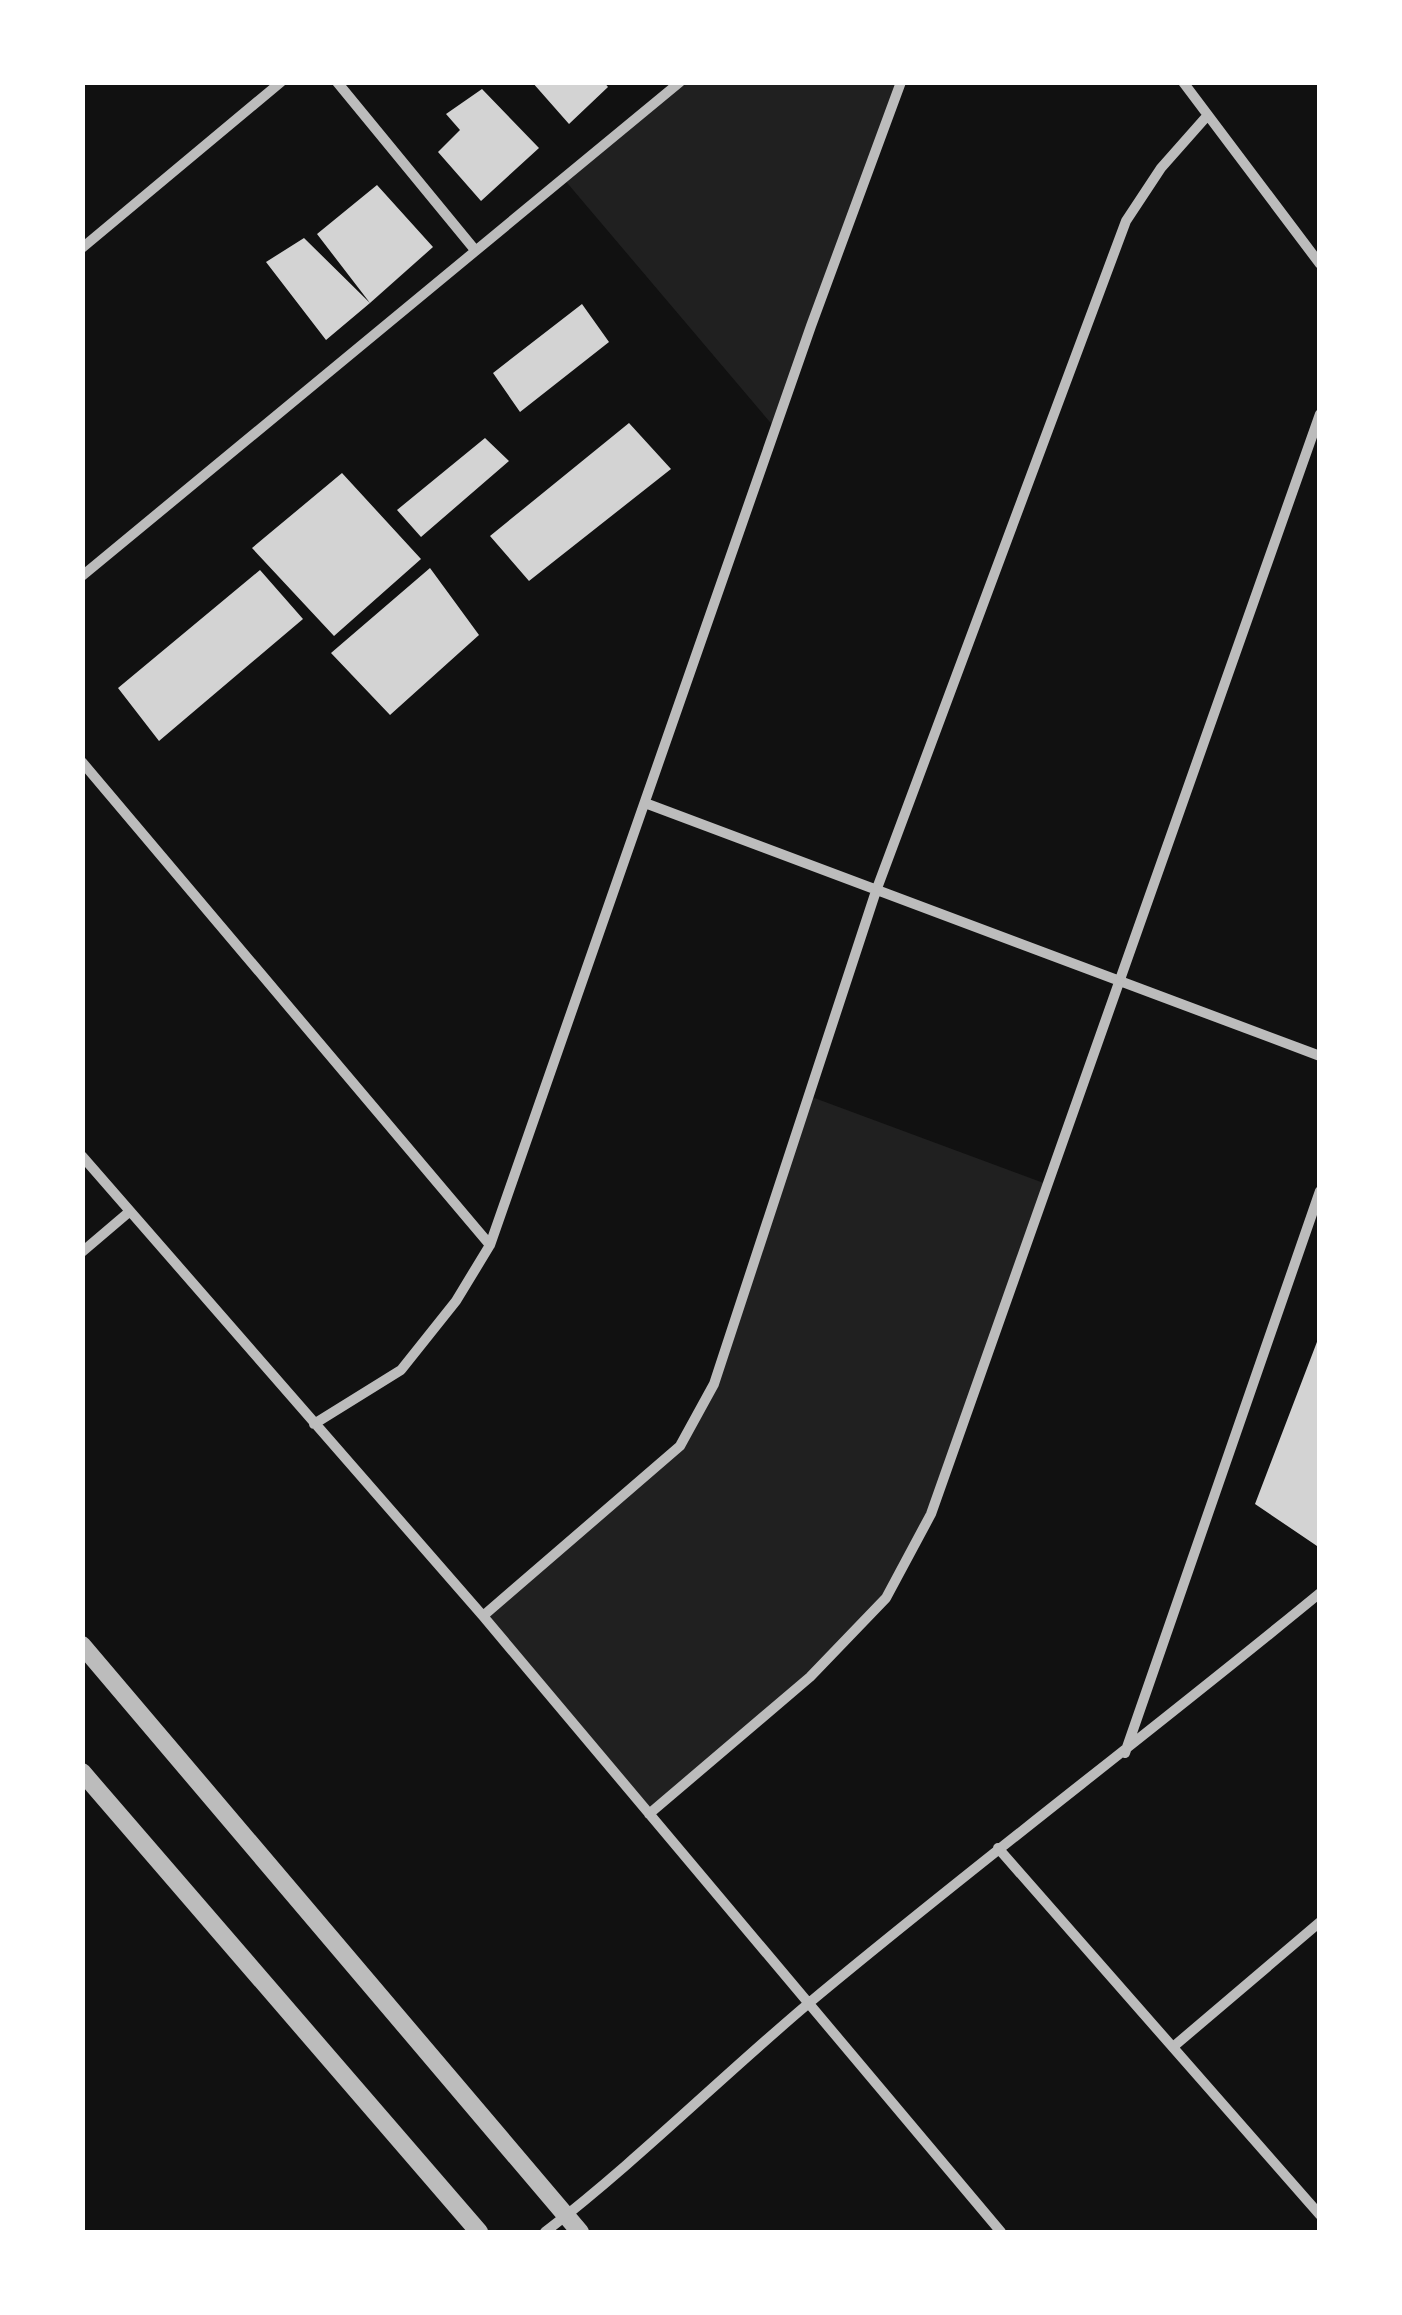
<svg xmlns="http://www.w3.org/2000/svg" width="1402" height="2315" viewBox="0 0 1402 2315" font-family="Inter,sans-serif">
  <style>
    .green { fill: #202020 }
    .building { fill: #d3d3d3 }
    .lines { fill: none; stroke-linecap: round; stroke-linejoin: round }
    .minor { stroke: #bcbcbc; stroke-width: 10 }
    .tertiary { stroke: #bcbcbc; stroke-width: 18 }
  </style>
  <rect width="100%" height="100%" fill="#111"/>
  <!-- green -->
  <path class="green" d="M680,83H902L775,428L563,178Z
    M809,1096L1049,1185L932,1514L886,1598L810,1677L649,1814L483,1616L680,1446L714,1384Z"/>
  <!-- building -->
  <path class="building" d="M532,82H604L608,87L569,124Z
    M482,89L539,148L481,201L438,152L460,130L446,114Z
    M377,185L433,247L370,303L326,340L266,262L304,238L370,303L317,234Z
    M582,304L609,342L520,412L493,373Z
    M629,423L671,469L529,581L490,536Z
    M485,438L509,461L421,537L397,510Z
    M342,473L421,559L334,636L252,548Z
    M430,568L479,635L390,715L331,653Z
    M260,570L303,619L159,741L118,688Z
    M1320,1334V1544L1317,1546L1255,1504Z"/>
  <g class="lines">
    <!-- minor -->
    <path class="minor" d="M337,82L475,250
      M1183,82L1320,264
      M82,248L281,82
      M82,576L680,82
      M82,762L490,1245
      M645,803L1320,1056
      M82,1156L483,1616L1001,2232
      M82,1252L129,1212
      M314,1424L401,1370L456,1301L490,1245L811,326L901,82
      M483,1616L680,1446L714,1384L876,891L1126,221L1161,168L1207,116
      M1125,1753L1320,1191
      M649,1814L810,1677L886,1598L931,1514L1320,414
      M998,1848L1320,2215
      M1173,2047L1320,1922
      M545,2232C637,2161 720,2078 809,2003C977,1863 1151,1732 1320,1593"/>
    <!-- tertiary -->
    <path class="tertiary" d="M82,1645L580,2232
      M82,1772L479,2232"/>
  </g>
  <!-- border -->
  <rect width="1402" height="2315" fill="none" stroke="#ffffff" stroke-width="170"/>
</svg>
